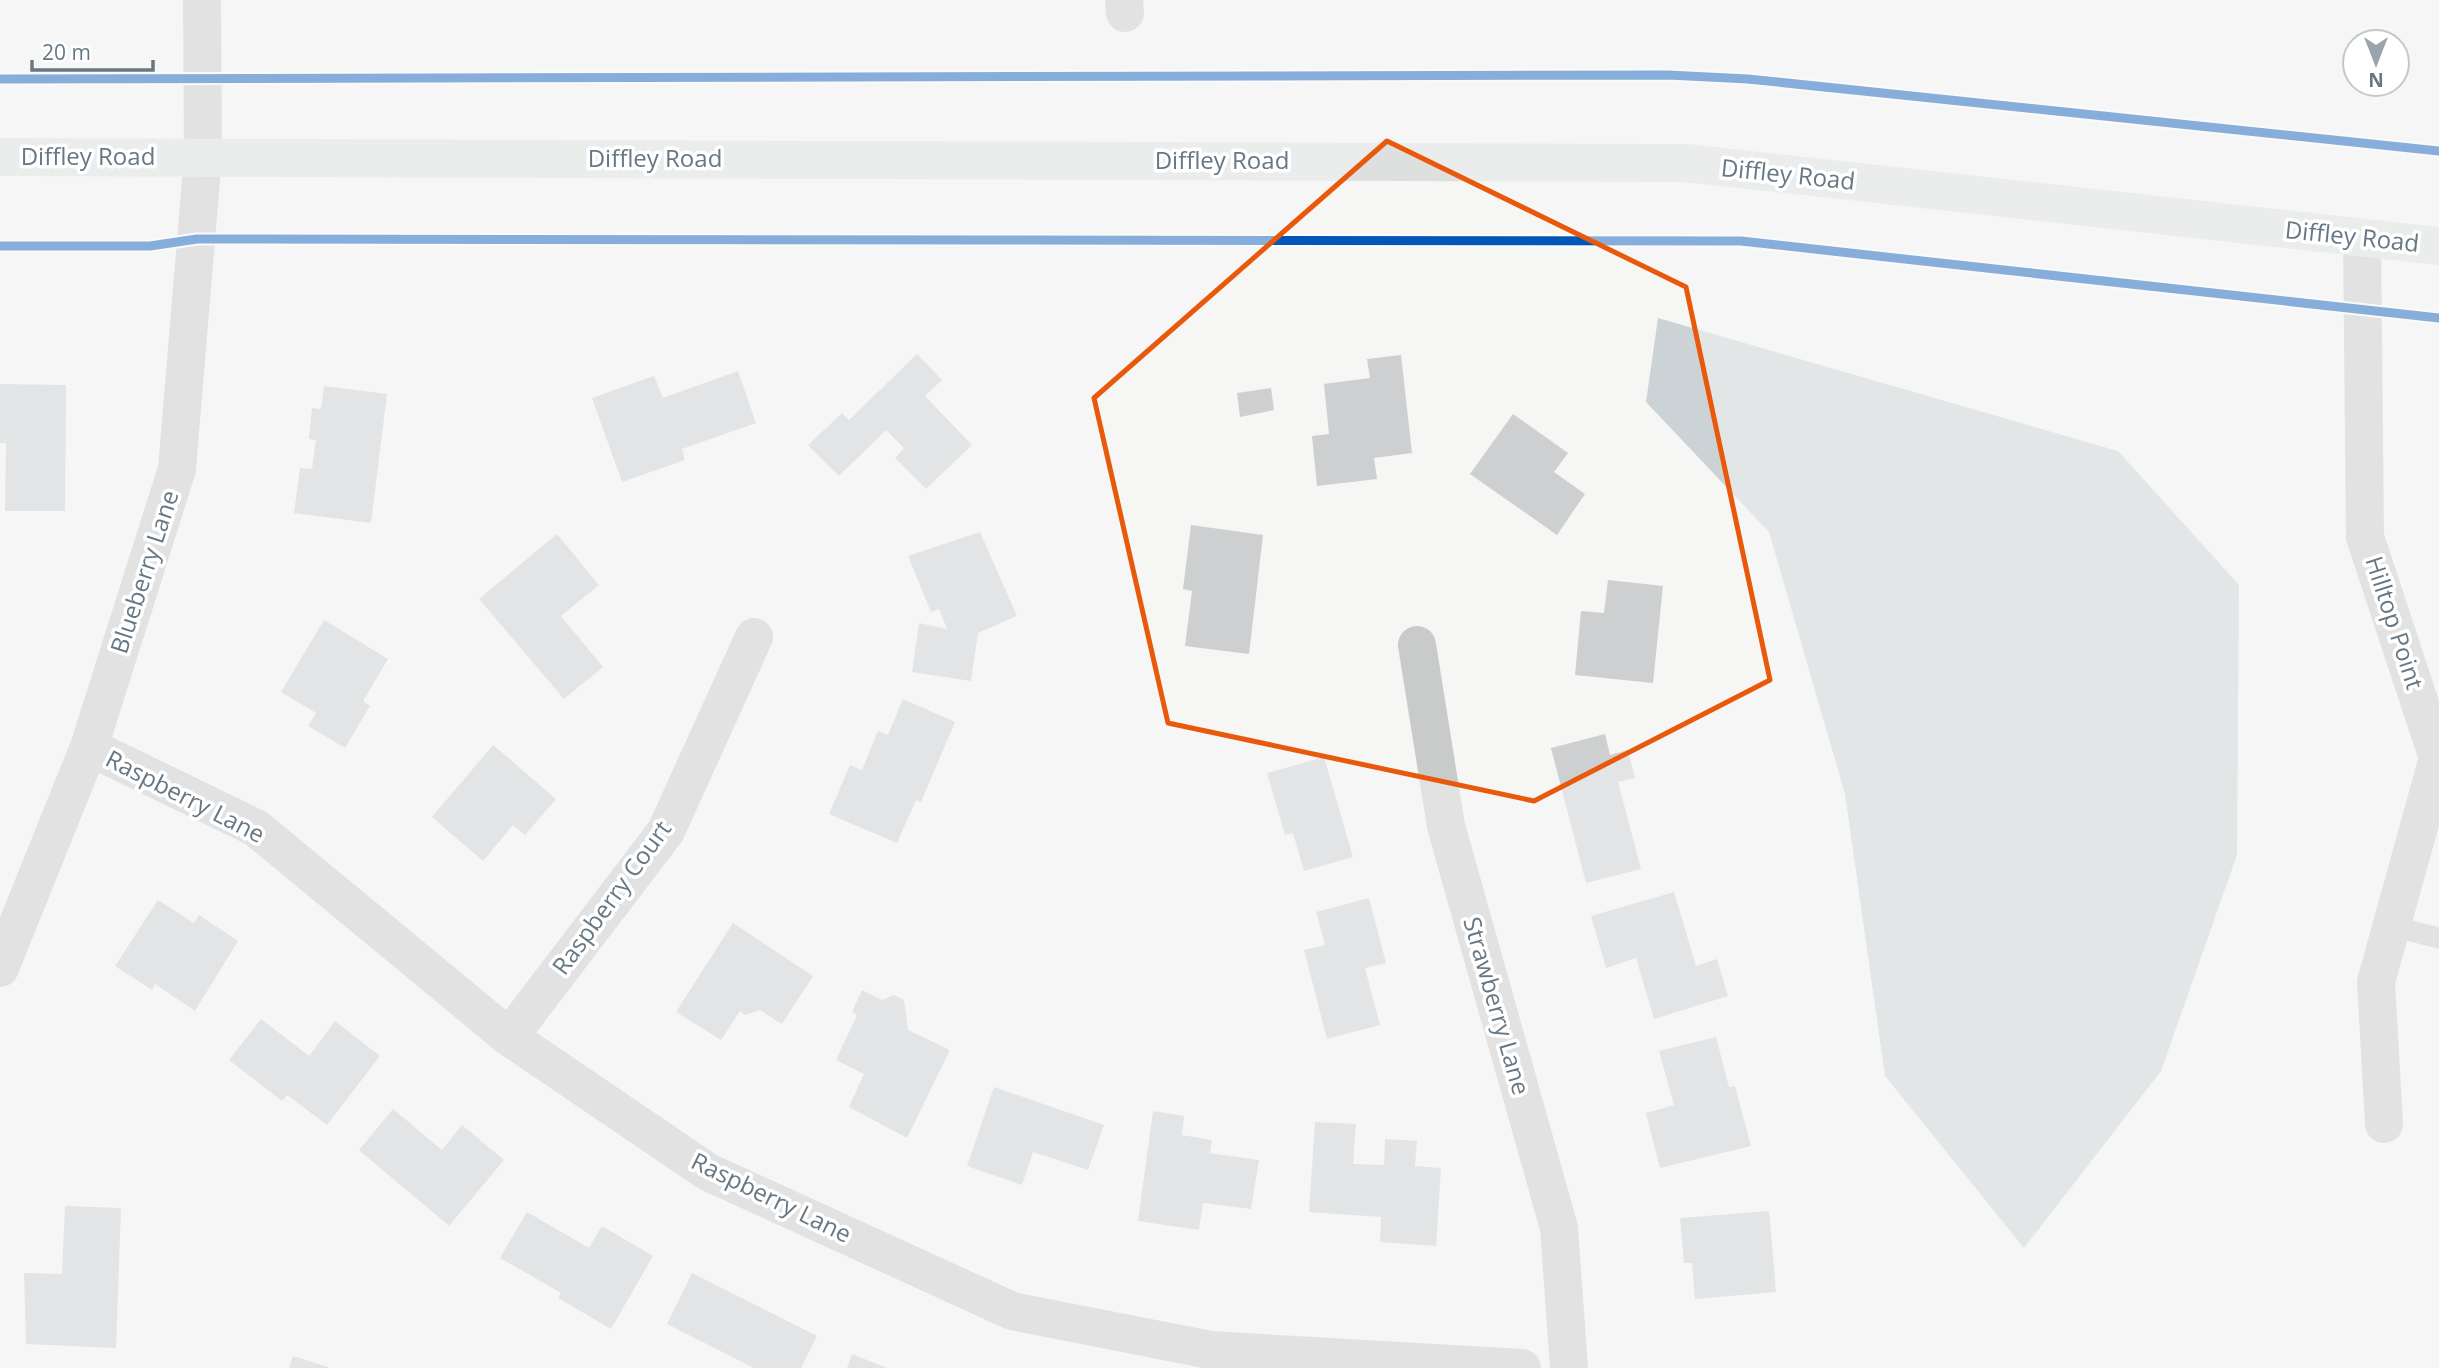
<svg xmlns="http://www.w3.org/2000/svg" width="2439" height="1368" viewBox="0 0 2439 1368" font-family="'Open Sans',sans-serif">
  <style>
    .water { fill: #cbd3d6 }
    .building { fill: #cdcfd0 }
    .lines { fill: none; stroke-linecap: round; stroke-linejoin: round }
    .service { stroke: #c9cbcb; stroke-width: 21 }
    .minor { stroke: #c9cbcb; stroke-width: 38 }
    .secondary { stroke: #dedfdf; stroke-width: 38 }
    .cycleway-casing { stroke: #fff; stroke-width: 13 }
    .cycleway { stroke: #0057b8; stroke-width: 9 }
    .marked { fill: none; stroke: #e8590c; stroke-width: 5; stroke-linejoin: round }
    .labels { text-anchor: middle; stroke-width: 7; stroke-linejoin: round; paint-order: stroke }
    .street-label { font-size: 24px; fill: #677885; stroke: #fff }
  </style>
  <rect width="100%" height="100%" fill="#f6f6f5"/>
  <!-- water -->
  <path class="water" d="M1658,318L2118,451L2239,585L2237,855L2161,1071L2024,1248L1885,1076L1845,794L1769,532L1646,402Z"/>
  <!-- building -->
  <path class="building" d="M917,354L942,380L925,396L972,445L926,489L895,458L904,448L886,430L839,476L808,445L842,413L849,420Z
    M1401,355L1412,453L1374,458L1377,479L1317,486L1312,436L1329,434L1324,384L1370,378L1367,359Z
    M738,371L756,423L682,449L685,460L622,482L592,398L654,376L663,398Z
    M0,384L66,385L65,511H5L6,443H0Z
    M324,386L387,394L371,523L294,513L300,468L312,469L316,440L309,439L312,408L321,409Z
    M1271,388L1274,410L1240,417L1237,393Z
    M1513,414L1568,453L1554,472L1585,494L1557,535L1470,474Z
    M1191,525L1263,535L1249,654L1185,646L1192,591L1183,589Z
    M980,532L1017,616L978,633L971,681L912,672L919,623L947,629L939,609L931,612L908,556Z
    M557,534L599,585L561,616L603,667L564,699L479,599Z
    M1608,580L1663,586L1653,683L1575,675L1581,611L1604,613Z
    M324,620L388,659L363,701L370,706L345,748L308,726L316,713L281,692Z
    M903,699L955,722L921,802L916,800L897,843L829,814L850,765L862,770L878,731L888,735Z
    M1605,734L1610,755L1628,750L1635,778L1618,782L1641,869L1586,883L1551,748Z
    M493,745L556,799L525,835L513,825L483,861L432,817Z
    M1324,757L1353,857L1304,871L1293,833L1285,835L1267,773Z
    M1674,892L1696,966L1717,959L1728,996L1654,1019L1636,958L1606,968L1591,916Z
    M1369,898L1386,963L1365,968L1380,1025L1327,1039L1304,950L1325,945L1316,912Z
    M158,900L194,923L199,915L238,941L195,1011L155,984L152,990L115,966Z
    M733,923L813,976L782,1024L760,1010L745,1015L740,1011L721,1040L676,1012Z
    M862,990L882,1000L894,995L904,1000L908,1030L950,1050L907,1138L849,1107L864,1074L836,1060L857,1015L852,1012Z
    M261,1019L309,1056L335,1021L380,1056L327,1125L287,1095L282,1101L229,1060Z
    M1716,1037L1729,1087L1735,1086L1751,1146L1660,1168L1646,1113L1674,1105L1659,1051Z
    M994,1087L1104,1125L1088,1170L1033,1152L1022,1185L967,1166Z
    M393,1109L442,1150L462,1125L504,1160L449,1226L359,1150Z
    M1153,1111L1184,1116L1182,1135L1212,1140L1210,1153L1259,1160L1251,1209L1203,1203L1199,1230L1138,1221Z
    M1315,1122L1356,1124L1353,1164L1384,1165L1385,1139L1417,1141L1415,1166L1441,1168L1436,1246L1380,1242L1381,1217L1309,1212Z
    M65,1206L121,1208L116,1348L26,1344L24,1273L62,1274Z
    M1769,1211L1776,1292L1695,1299L1692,1263H1684L1680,1218Z
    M527,1212L589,1248L602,1226L653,1256L611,1329L558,1298L561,1293L500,1258Z
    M692,1273L817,1336L801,1368H754L667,1324Z
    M852,1354L887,1368H847Z
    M293,1356L328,1367V1368H289Z"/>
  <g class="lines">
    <!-- service -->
    <path class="service" d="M2391,926L2439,938"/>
    <!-- minor -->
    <path class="minor" d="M1124,0L1125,13
      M2362,238L2365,537L2438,758L2376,982L2384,1124
      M1417,645L1446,826L1559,1228L1569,1368
      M89,747L256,828L509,1037L708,1172L1012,1311L1210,1350L1522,1368
      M0,968L89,747L177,469L203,156L202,0
      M509,1037L666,831L754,637"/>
    <!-- secondary -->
    <path class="secondary" d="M0,157L1686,163L2439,246"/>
    <defs>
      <path id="cycleway" d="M0,79L1668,75L1748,79L2439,151
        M0,246H150L197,239L1741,241L2439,318"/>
    </defs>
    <!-- cycleway casing -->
    <use href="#cycleway" class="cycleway-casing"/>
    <!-- cycleway -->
    <use href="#cycleway" class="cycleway"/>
  </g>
  <!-- marked area -->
  <path d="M0 0H2439V1368H0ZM1387,141L1686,287L1770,680L1534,801L1168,723L1094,398Z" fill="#f6f6f5" fill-opacity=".55" fill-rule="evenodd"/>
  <path class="marked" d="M1387,141L1686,287L1770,680L1534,801L1168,723L1094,398Z"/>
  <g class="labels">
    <!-- street labels -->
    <g class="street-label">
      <text x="88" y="165">Diffley Road</text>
      <text x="655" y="167">Diffley Road</text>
      <text x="1222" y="169">Diffley Road</text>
      <text transform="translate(1788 175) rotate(6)" y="8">Diffley Road</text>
      <text transform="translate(2352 237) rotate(6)" y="8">Diffley Road</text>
      <text transform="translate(145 572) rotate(-72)" y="8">Blueberry Lane</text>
      <text transform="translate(2394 623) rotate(72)" y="8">Hilltop Point</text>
      <text transform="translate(185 797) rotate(27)" y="8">Raspberry Lane</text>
      <text transform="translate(612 898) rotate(-54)" y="8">Raspberry Court</text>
      <text transform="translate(1496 1006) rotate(74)" y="8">Strawberry Lane</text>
      <text transform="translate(771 1198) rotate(26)" y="8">Raspberry Lane</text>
    </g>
  </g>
  <!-- north arrow -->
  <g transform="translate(2376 63) rotate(180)"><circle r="33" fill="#ffffff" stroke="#c2c9ce" stroke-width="2"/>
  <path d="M0-5L12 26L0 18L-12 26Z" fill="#99a4ac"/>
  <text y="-10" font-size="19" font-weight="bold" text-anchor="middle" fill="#677885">N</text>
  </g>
  <!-- scale -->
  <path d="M32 60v10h121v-10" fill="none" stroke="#677885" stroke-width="3.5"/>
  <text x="42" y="60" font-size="21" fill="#677885" stroke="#ffffff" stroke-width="5" paint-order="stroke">20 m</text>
</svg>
